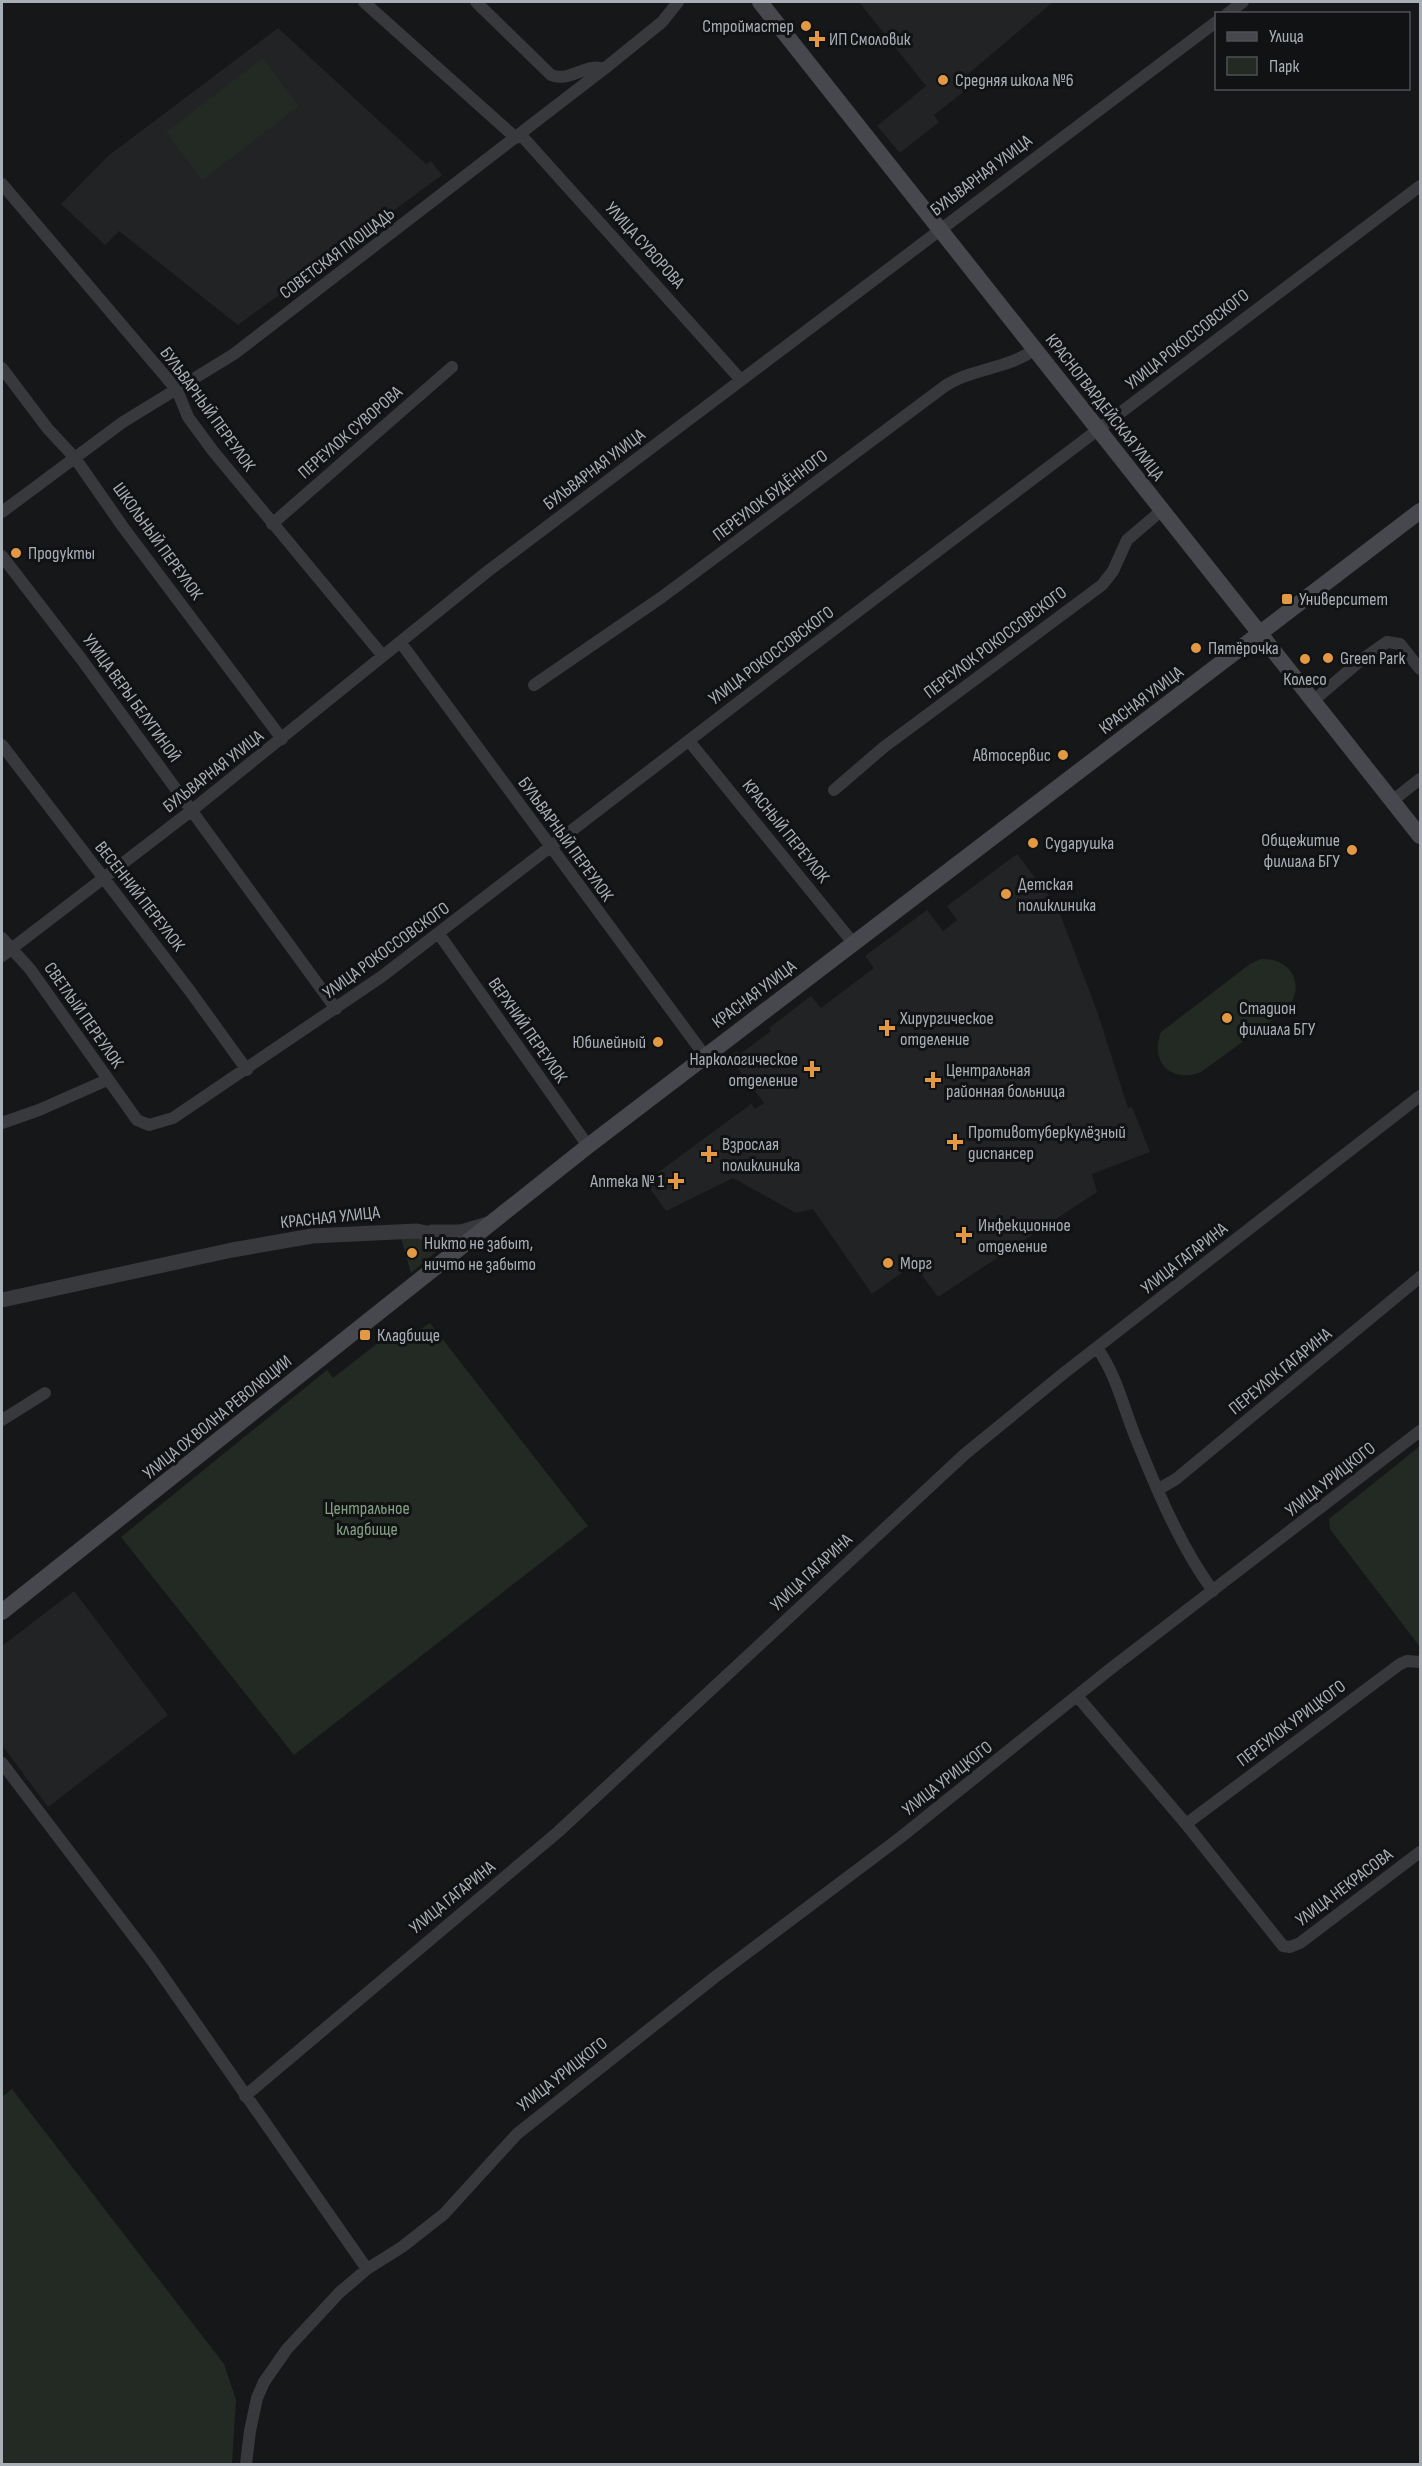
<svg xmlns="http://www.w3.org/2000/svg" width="1422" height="2466" viewBox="0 0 1422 2466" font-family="'Sofia Sans Condensed',sans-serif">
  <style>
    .built { fill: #222325 }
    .green { fill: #232a23 }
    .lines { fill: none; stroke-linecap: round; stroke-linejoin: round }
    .minor { stroke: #38393d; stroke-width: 12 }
    .tertiary { stroke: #38393d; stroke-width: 15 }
    .secondary { stroke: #46484d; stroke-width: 16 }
    .poi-dot { fill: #e39943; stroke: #111213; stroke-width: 2 }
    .labels { text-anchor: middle; stroke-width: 6; stroke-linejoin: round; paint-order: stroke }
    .poi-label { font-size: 18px; fill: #a9afb7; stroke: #111213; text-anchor: start }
    .street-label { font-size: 18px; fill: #a9afb7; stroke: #111213 }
    .park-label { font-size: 18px; fill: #84a082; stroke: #111213 }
  </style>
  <rect width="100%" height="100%" fill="#161718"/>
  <!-- built -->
  <path class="built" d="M859,2H1053L967,75L962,93L934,115L939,122L900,153L877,126L926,86Z
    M278,28L426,164L431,161L442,175L238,325L119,231L105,245L61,204L108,156Z
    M1017,854L1057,906L1097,1011L1128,1108L1132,1107L1150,1152L1092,1174L1097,1192L938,1297L914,1264L872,1294L813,1209L796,1213L733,1178L666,1211L645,1182L751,1104L755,1109L764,1103L729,1057L737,1051L740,1054L771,1031L769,1028L811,996L821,1008L874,968L865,956L927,910L943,931L957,920L947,906Z
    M74,1591L168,1715L48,1807L2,1745V1646Z"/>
  <!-- green -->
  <path class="green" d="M263,58L299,106L202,180L166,132Z
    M1261,959C1293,958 1307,987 1285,1011L1201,1072C1172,1084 1149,1062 1161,1032L1250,964Z
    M401,1238C414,1238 432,1236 437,1251L411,1273Z
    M430,1323L588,1526L294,1755L121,1537L327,1370L333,1378L397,1328L406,1339Z
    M1420,1446V1647L1330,1529L1329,1519Z
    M12,2089L224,2364L236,2400L232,2464H2V2097Z"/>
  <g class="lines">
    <!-- minor -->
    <path class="minor" d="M364,2L516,138
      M476,2L551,75C570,83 586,62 604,69
      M1227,14L1243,2
      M521,135L741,380
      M2,184L177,390L188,417L213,451L383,656
      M2,368L48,429L75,458L123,527L282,739
      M2,512L123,422L234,354L604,69L662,22L678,2
      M272,524L452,367
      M2,556L82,660L336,1009
      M401,643L705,1056
      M534,685L662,597L945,386C972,368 1009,369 1035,349
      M1313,701L1360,661L1387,642L1400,644L1420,669
      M689,741L854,944
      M2,745L190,991L247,1070
      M834,790L884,747L1102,585L1113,571L1127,540L1161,511
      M1392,801L1420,779
      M439,934L588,1146
      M2,938L30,969L137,1120L149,1125L173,1118L381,977L791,662L1420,186
      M2,956L191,811L488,571L1216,22
      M2,1123L39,1110L107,1080
      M1097,1348C1116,1374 1123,1406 1135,1436C1156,1488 1180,1546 1213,1591
      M2,1420L45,1393
      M1159,1489L1176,1479L1420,1277
      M1077,1696L1186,1824L1283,1946L1290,1947L1300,1943L1420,1852
      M2,1763L151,1959L367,2269
      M1186,1824L1400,1664L1407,1661L1420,1662
      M245,2096L558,1832L965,1454L1064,1373L1420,1096
      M246,2464L250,2431L257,2398L264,2382L287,2349L339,2293L367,2269L402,2247L444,2214L517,2134L715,1977L901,1837L1109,1670L1420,1431"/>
    <!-- tertiary -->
    <path class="tertiary" d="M432,1232H461L488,1224
      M2,1300L232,1250L312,1236L417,1231L436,1235L455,1250"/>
    <!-- secondary -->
    <path class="secondary" d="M760,2L1420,836
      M2,1612L588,1146L1420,511"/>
  </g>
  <!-- markers -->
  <g class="poi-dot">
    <circle cx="806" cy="26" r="6"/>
    <path d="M814 30h6v6h6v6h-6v6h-6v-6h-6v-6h6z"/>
    <circle cx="943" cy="80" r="6"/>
    <circle cx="16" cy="553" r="6"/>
    <rect x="1281" y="593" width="12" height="12" rx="3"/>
    <circle cx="1196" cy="648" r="6"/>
    <circle cx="1328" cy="658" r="6"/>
    <circle cx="1305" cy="659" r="6"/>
    <circle cx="1063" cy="755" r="6"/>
    <circle cx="1033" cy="843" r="6"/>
    <circle cx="1352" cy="850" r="6"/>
    <circle cx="1006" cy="894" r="6"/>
    <circle cx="1227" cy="1018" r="6"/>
    <path d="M884 1019h6v6h6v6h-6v6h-6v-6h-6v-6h6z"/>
    <circle cx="658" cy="1042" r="6"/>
    <path d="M809 1060h6v6h6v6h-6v6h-6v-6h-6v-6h6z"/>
    <path d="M930 1071h6v6h6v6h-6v6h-6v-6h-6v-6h6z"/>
    <path d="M952 1133h6v6h6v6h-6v6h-6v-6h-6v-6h6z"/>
    <path d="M706 1145h6v6h6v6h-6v6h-6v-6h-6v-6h6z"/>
    <path d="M673 1172h6v6h6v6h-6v6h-6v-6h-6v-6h6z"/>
    <path d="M961 1226h6v6h6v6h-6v6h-6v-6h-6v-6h6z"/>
    <circle cx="412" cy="1253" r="6"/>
    <circle cx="888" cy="1263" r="6"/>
    <rect x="359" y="1329" width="12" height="12" rx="3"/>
  </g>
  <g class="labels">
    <!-- poi labels -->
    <g class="poi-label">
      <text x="794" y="32" text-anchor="end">Строймастер</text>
      <text x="829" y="45">ИП Смоловик</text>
      <text x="955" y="86">Средняя школа №6</text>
      <text x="28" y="559">Продукты</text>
      <text x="1299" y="605">Университет</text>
      <text x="1208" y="654">Пятёрочка</text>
      <text x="1340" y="664">Green Park</text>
      <text x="1305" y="685" text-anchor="middle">Колесо</text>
      <text x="1051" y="761" text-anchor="end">Автосервис</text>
      <text x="1340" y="846" text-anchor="end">Общежитие<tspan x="1340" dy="21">филиала БГУ</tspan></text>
      <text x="1045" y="849">Сударушка</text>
      <text x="1018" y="890">Детская<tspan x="1018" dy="21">поликлиника</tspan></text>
      <text x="1239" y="1014">Стадион<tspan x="1239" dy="21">филиала БГУ</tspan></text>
      <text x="900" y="1024">Хирургическое<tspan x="900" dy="21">отделение</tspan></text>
      <text x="646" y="1048" text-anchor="end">Юбилейный</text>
      <text x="798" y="1065" text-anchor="end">Наркологическое<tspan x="798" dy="21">отделение</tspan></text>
      <text x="946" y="1076">Центральная<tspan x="946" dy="21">районная больница</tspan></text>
      <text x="968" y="1138">Противотуберкулёзный<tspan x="968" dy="21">диспансер</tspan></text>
      <text x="722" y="1150">Взрослая<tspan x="722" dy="21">поликлиника</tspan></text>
      <text x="664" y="1187" text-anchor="end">Аптека № 1</text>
      <text x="978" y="1231">Инфекционное<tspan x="978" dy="21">отделение</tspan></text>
      <text x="424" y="1249">Никто не забыт,<tspan x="424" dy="21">ничто не забыто</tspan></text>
      <text x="900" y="1269">Морг</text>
      <text x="377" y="1341">Кладбище</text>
    </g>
    <!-- street labels -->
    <g class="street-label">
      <text transform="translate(981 175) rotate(-37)" y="6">БУЛЬВАРНАЯ УЛИЦА</text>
      <text transform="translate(645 245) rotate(48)" y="6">УЛИЦА СУВОРОВА</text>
      <text transform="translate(337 253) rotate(-37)" y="6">СОВЕТСКАЯ ПЛОЩАДЬ</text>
      <text transform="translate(1187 339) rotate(-38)" y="6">УЛИЦА РОКОССОВСКОГО</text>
      <text transform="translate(1105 407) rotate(52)" y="6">КРАСНОГВАРДЕЙСКАЯ УЛИЦА</text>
      <text transform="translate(208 409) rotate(54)" y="6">БУЛЬВАРНЫЙ ПЕРЕУЛОК</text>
      <text transform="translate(350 432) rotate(-41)" y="6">ПЕРЕУЛОК СУВОРОВА</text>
      <text transform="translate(594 469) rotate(-37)" y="6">БУЛЬВАРНАЯ УЛИЦА</text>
      <text transform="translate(770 495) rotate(-37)" y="6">ПЕРЕУЛОК БУДЁННОГО</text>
      <text transform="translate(158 541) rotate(54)" y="6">ШКОЛЬНЫЙ ПЕРЕУЛОК</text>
      <text transform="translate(995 642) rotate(-37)" y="6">ПЕРЕУЛОК РОКОССОВСКОГО</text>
      <text transform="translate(771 655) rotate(-37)" y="6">УЛИЦА РОКОССОВСКОГО</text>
      <text transform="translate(132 698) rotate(54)" y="6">УЛИЦА ВЕРЫ БЕЛУГИНОЙ</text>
      <text transform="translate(1141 700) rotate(-37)" y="6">КРАСНАЯ УЛИЦА</text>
      <text transform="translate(213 771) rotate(-38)" y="6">БУЛЬВАРНАЯ УЛИЦА</text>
      <text transform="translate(786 831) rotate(51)" y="6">КРАСНЫЙ ПЕРЕУЛОК</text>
      <text transform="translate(566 839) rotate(54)" y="6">БУЛЬВАРНЫЙ ПЕРЕУЛОК</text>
      <text transform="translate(140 896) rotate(52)" y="6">ВЕСЕННИЙ ПЕРЕУЛОК</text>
      <text transform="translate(386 950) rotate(-36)" y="6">УЛИЦА РОКОССОВСКОГО</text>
      <text transform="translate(754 994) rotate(-37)" y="6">КРАСНАЯ УЛИЦА</text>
      <text transform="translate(84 1015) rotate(55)" y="6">СВЕТЛЫЙ ПЕРЕУЛОК</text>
      <text transform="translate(528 1030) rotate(55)" y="6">ВЕРХНИЙ ПЕРЕУЛОК</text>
      <text transform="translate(330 1217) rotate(-6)" y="6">КРАСНАЯ УЛИЦА</text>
      <text transform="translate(1184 1258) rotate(-38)" y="6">УЛИЦА ГАГАРИНА</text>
      <text transform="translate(1280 1371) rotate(-39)" y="6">ПЕРЕУЛОК ГАГАРИНА</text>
      <text transform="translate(217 1417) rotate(-39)" y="6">УЛИЦА ОХ ВОЛНА РЕВОЛЮЦИИ</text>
      <text transform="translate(1330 1479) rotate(-38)" y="6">УЛИЦА УРИЦКОГО</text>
      <text transform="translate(811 1572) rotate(-43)" y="6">УЛИЦА ГАГАРИНА</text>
      <text transform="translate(1291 1723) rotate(-37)" y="6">ПЕРЕУЛОК УРИЦКОГО</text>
      <text transform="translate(947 1778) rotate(-38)" y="6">УЛИЦА УРИЦКОГО</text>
      <text transform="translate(1344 1887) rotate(-37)" y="6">УЛИЦА НЕКРАСОВА</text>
      <text transform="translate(452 1897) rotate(-39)" y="6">УЛИЦА ГАГАРИНА</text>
      <text transform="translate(562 2074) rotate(-38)" y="6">УЛИЦА УРИЦКОГО</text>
    </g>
    <!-- park labels -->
    <g class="park-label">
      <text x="367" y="1514">Центральное<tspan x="367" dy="21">кладбище</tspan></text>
    </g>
  </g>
  <!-- border -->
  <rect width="1422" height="2466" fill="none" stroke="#a9afb7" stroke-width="6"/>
  <!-- legend -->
  <rect x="1215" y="12" width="195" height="78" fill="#111213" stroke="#4e5155" stroke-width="1.5"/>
  <rect x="1227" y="32" width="30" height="9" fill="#46484d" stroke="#4e5155" stroke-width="1.5"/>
  <text x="1269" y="42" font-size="18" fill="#a9afb7">Улица</text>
  <rect x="1227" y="57" width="30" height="18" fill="#232a23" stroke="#4e5155" stroke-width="1.5"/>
  <text x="1269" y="72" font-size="18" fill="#a9afb7">Парк</text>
</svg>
